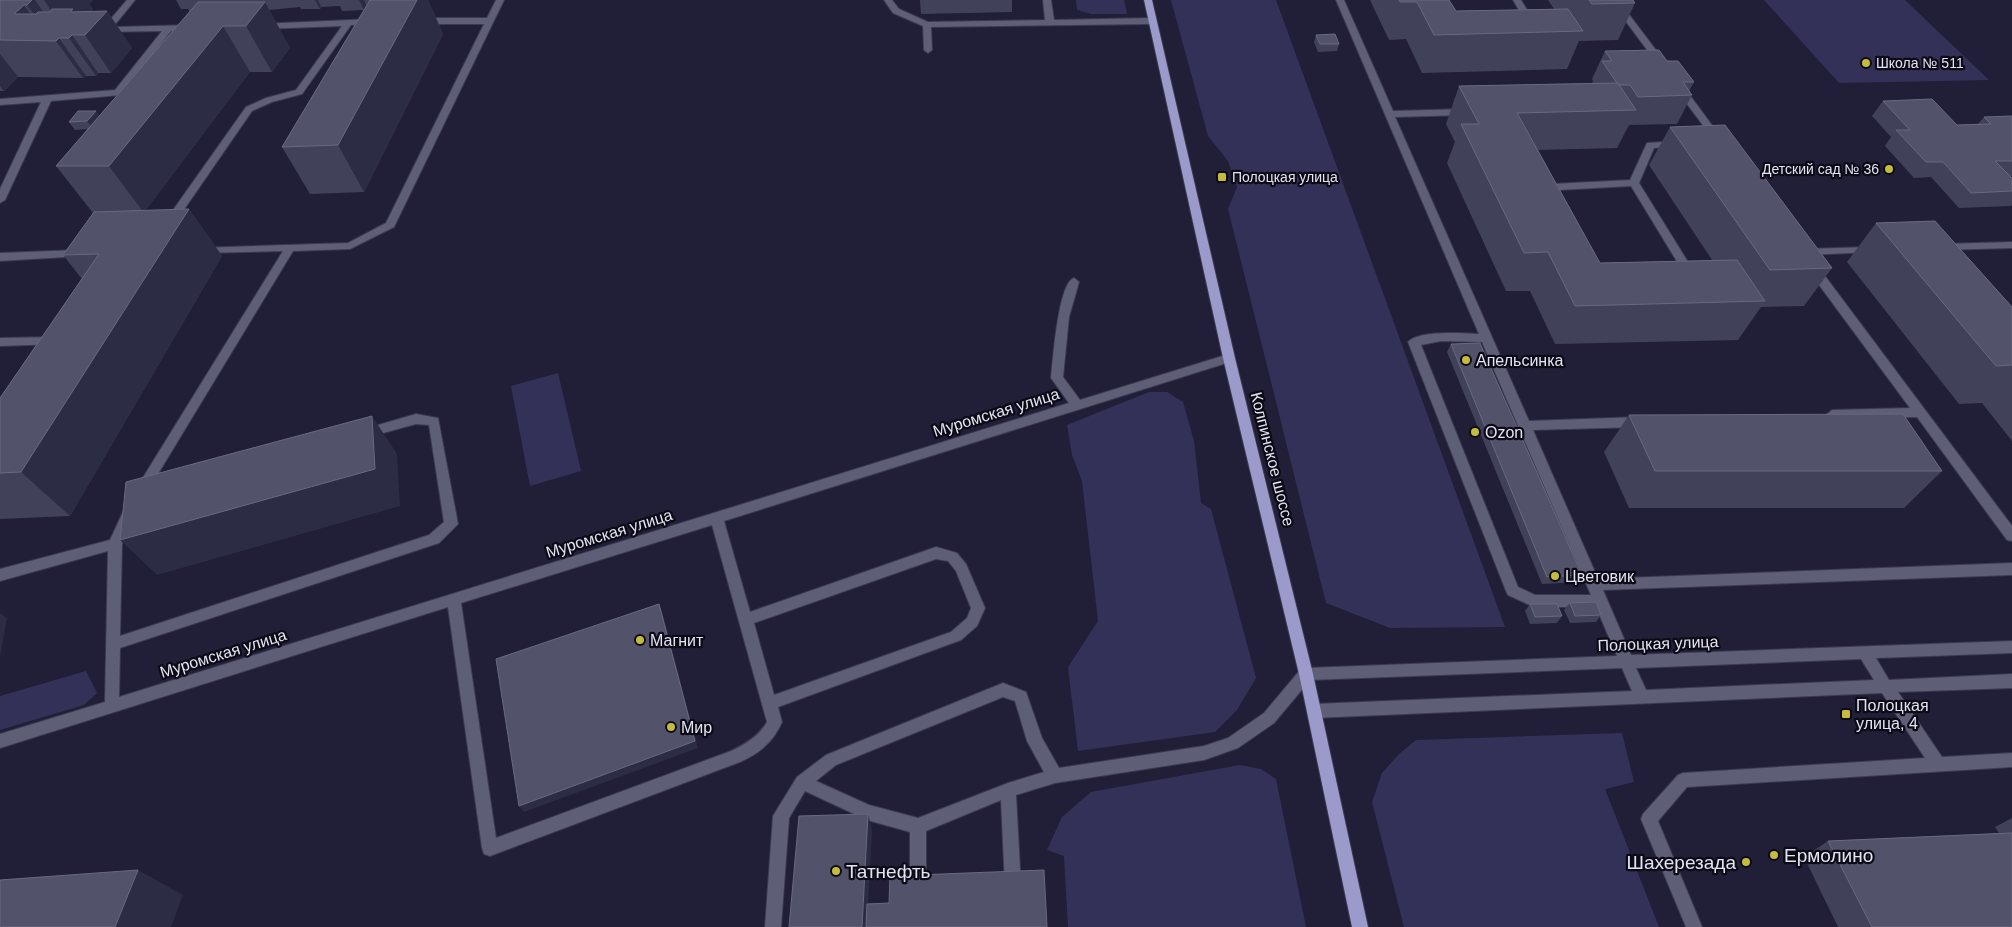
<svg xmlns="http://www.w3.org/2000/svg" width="2012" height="927" viewBox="0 0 2012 927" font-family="Arial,sans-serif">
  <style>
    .green { fill: #333158 }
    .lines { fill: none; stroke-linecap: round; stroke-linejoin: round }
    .minor-casing { stroke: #3b3a51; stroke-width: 2 }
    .major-casing { stroke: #3b3a51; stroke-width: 2 }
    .minor { fill: #5e5e76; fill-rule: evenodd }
    .major { fill: #9b9acb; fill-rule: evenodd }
    .wall { fill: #41415a }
    .shaded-wall { fill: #2d2c45 }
    .building { fill: #52536a; stroke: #696980 }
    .poi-dot { fill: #c5bc3d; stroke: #0b0a15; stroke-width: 2 }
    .labels { text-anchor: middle; stroke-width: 4.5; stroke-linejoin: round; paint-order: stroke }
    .far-poi-label { font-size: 14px; fill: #e2e3f3; stroke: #0b0a15; text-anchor: start }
    .poi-label { font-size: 16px; fill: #e2e3f3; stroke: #0b0a15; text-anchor: start }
    .street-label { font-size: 16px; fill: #e2e3f3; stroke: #0b0a15 }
    .near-poi-label { font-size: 19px; fill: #e2e3f3; stroke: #0b0a15; text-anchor: start }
  </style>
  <rect width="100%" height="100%" fill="#201f37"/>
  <!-- green -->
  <path class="green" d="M1076,0H1124L1127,14H1091L1077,10Z
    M1171,0H1276L1505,627L1390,628L1326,603L1228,209L1237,187L1228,161L1208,136Z
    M1764,0H1905L1989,80L1839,83Z
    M558,373L581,471L530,486L511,386Z
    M1149,392H1167L1183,402L1194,441L1201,503L1211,509L1256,678L1237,710L1215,732L1078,751L1068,667L1098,621L1082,481L1072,455L1067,425Z
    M86,671L97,693L84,705L0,730V696Z
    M1622,733L1634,782L1605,789L1659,927H1404L1372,802L1382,773L1399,754L1416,740Z
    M1240,765L1261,769L1276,779L1306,927H1068L1064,856L1047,850L1062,817L1091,792Z"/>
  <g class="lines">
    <defs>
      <path id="minor" d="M127,0H135L113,27L192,25L196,28L192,31H171L121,95L51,101L5,200L0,203V189L41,102L0,105V99L115,90L162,31L103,32V28Z
        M496,0H504L394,227L350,249L293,251L147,492H139L137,488L139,484L283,251L201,253L196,250L197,248L348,243L386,223L484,24H420L416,21L420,18H487Z
        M884,0H892L899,9L928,22L1045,20L1043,0H1051L1054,20L1152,18L1156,21L1152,24L931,27L932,50L928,53L924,50L923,26L893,13Z
        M1336,0H1344L1393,111L1466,109L1471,112L1466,115L1395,117L1529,421L1639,417L1643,419L1645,422L1643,425L1639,427L1533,430L1598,579L2012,563V575L1603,590L1631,655L2012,641V653L1876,658L1889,680L2012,674V688L1898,692L1942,757L2012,753V767L1687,787L1658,821L1702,927H1686L1641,819L1643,814L1678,775L1683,773L1925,758L1882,693L1314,718L1309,716L1307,711L1309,706L1314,704L1632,691L1622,668L1310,680L1274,723L1238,748L1204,760L1055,783L1016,795L1021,887L1019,893L1013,895L1007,893L1005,887L1001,800L926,831V891L924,897L918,899L912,897L910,891V832L867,820L805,791L789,818L781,927H765L773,816L797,777L826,755L1003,683L1026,692L1042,738L1059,768L1204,746L1228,738L1264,713L1301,669L1306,668L1617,656L1596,607H1534L1508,595L1506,591L1408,342C1418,330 1464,333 1479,334ZM1441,341L1482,342L1591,595H1535L1518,587L1421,345ZM1861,659L1874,680L1646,690L1636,668ZM1003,697L1015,701L1027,741L1044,772L1008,783L918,818L869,805L816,781L836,765Z
        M1513,0H1521L1535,23L1534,25H1528Z
        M1610,0H1618L1665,62V66H1659Z
        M372,19L375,20V24L351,25L302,94L272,102L252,111L174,224H166L165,222L166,220L246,107L266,98L296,90L342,26L262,29L259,28V24Z
        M1680,85L1683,86L1720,136V140H1714L1675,88Z
        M1677,141L1682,144L1680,146L1654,148L1639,183L1696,275L1691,279L1687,278L1631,186L1559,190L1562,196L1557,199L1553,198L1547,187L1552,184L1630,180L1647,143Z
        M2012,242V248L1941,250L1936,247L1941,244Z
        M1871,247L1875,248L1876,250L1875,252L1804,255L1799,252L1804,249Z
        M78,250L83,254L82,256L0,261V253Z
        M1812,263L1816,264L2012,526V541L2007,540L1917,417L1828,418L1826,415L1832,410L1910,408L1808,270L1807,267Z
        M1074,278L1079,282L1069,317L1063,377L1080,400L1229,354L1235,358L1233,361L724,521L750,612L936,547L957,553L966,564L985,608L977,626L961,640L778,707L782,722C773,742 760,753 740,762L490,856L484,854L482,848L448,607L0,748V734L105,702L108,551L0,581V569L110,540L123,512L128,511L133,512L134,516L122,544L120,636L429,535L444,522L429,425L416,424L365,438L361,436L359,433L361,430L416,414L438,418L458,524L439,543L120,648L119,697L1069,403L1051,378C1053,361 1058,283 1074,278ZM712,525L767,722C759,736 746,744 731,751L496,838L461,603ZM936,559L948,561L956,571L971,608L967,618L951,632L774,695L754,623Z
        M55,337L59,338L61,341L59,344L0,346V338Z"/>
      <path id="major" d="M1144,0H1152L1235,358L1313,674L1368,927H1352L1299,674L1223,358Z"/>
    </defs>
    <!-- minor casing -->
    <use href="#minor" class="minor-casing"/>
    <!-- major casing -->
    <use href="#major" class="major-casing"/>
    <!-- minor -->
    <use href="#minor" class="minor"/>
    <!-- major -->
    <use href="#major" class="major"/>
  </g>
  <!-- wall -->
  <path class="wall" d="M0,0H93L89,4L93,9L91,11H107L132,48L111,73H98L96,76H86L83,78L18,77L4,91H0Z
    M176,0H428L443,34L364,192L310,194L282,147L364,10L342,11L340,6L321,7L320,9H301L300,7L269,10L290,48L272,72H250L145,210L189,209L222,256L70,516L0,519V398L82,279L63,255L93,213L56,166L88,129L75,130L69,122L96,111L99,116L190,12L188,9H181Z
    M920,0H1012V12L921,14Z
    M1370,0H1449L1456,11L1554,9L1548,0H1633L1635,3L1618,40L1579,41L1567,69L1422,73L1406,39L1389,40Z
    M1316,35L1339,44L1337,51L1318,52L1314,42Z
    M1605,51L1667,61L1694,82L1689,91L1692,95L1677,124L1629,125L1617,148L1538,150L1600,263L1712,260L1649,165L1670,127L1832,268L1804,306L1761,307L1738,340L1555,344L1530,291H1506L1447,163L1455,142L1446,124L1459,86L1592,83L1593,81L1592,79Z
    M1883,101L1957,125L1978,124L1984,117L2012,116V176H2010L2012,178V205L2011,206L1959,208L1931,177L1914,178L1885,146L1891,137L1872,116Z
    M1876,223L2012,307V441L1982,403L1959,404L1847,262Z
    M1451,344L1582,575L1577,582L1542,584L1447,352Z
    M1629,415L1942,471L1904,508H1629L1604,452Z
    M1570,603L1601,615L1596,622L1570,623L1564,610Z
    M1530,604L1562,616L1557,623L1530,624L1525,611Z
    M2012,818V927H1838L1804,857L1828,841L1999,833L1995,827Z"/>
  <!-- shaded-wall -->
  <path class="shaded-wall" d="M32,0H35L60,36L53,41L27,5Z
    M44,0H93L89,4L93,9L81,21L107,11L132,48L111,73L85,35L68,36Z
    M315,0H318L321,7L320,9Z
    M359,0H364L367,6L364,10Z
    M417,0H428L443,34L364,192L338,145Z
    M265,2L290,48L272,72L246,26Z
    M24,5L49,41L14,14Z
    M223,26L250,72L144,213L109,166Z
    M72,35L98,73L96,76L69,38Z
    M59,38L86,76L83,78L56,41Z
    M0,54L18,77L4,91L0,86Z
    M96,111L101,118L93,129L87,121Z
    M189,209L222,256L70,516L21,472Z
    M372,416L397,454L400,506L157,575L120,540Z
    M659,604L662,611L698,748L524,812L519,806Z
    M0,613L7,618L0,657Z
    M868,814L872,830L867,927H862Z
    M138,870L183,895L171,927H115Z"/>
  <!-- building -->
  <path class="building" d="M0,0H32L27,5H24L14,14H36L38,12H50L52,9H73L70,12L107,11L85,35H72L69,38H59L56,41L0,40Z
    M370,0H417L338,145L282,147Z
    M1399,0H1449L1456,11L1568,9L1583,31L1434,35L1417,2H1400Z
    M1589,0H1633L1635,3L1592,4Z
    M198,2H265L246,26H223L109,166H56Z
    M1335,34L1339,44H1320L1316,35Z
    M1659,50L1667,61H1678L1694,82H1683L1692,95L1638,97L1630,85H1620L1618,83H1617L1602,61H1612L1605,51Z
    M1618,83L1636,110L1517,113L1600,263L1737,260L1765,301L1575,306L1548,252L1524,253L1461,124H1479L1459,86Z
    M1932,99L1957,125L1991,124L1984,117L2012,116V161H1995L2012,178V191L1971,193L1943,162H1926L1896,130H1910L1883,101Z
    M78,111H96L87,121L69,122Z
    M1725,125L1832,268L1770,270L1670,127Z
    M189,209L21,472L0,473V398L99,254L63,255L94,212Z
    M1935,221L2012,307V365L1996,366L1876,223Z
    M1480,343L1582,575L1547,577L1451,344Z
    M1903,414L1942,471H1655L1629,415Z
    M372,416L375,469L120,540L126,482Z
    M1596,602L1601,615L1575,616L1570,603Z
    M659,604L695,741L519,806L496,659Z
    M1530,604H1557L1562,616L1535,617Z
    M868,814L862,927H789L799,816Z
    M2012,833V927H1872L1828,841Z
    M138,870L115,927H0V880Z
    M1044,870L1047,927H866L867,904L889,903L890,876Z"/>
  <!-- markers -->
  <g class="poi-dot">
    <circle cx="1866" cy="63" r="5"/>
    <circle cx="1889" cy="169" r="5"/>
    <rect x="1217" y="172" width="10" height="10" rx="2.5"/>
    <circle cx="1466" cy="360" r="5"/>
    <circle cx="1475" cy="432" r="5"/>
    <circle cx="1555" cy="576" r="5"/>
    <circle cx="640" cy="640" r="5"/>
    <rect x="1841" y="709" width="10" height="10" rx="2.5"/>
    <circle cx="671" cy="727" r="5"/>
    <circle cx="1774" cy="855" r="5"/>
    <circle cx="1746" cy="862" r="5"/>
    <circle cx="836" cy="871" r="5"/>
  </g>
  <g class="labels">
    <!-- far-poi labels -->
    <g class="far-poi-label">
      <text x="1876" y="68">Школа № 511</text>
      <text x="1879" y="174" text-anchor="end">Детский сад № 36</text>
      <text x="1232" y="182">Полоцкая улица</text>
    </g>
    <!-- poi labels -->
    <g class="poi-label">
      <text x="1476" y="366">Апельсинка</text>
      <text x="1485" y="438">Ozon</text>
      <text x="1565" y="582">Цветовик</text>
      <text x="650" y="646">Магнит</text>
      <text x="1856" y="711">Полоцкая<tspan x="1856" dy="18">улица, 4</tspan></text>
      <text x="681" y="733">Мир</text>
    </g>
    <!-- street labels -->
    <g class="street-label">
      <text transform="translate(996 412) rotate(-17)" y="6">Муромская улица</text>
      <text transform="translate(1273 459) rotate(76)" y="6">Колпинское шоссе</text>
      <text transform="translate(609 533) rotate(-17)" y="6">Муромская улица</text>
      <text transform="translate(1658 643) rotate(-2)" y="6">Полоцкая улица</text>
      <text transform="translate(223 653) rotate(-17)" y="6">Муромская улица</text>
    </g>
    <!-- near-poi labels -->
    <g class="near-poi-label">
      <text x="1784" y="862">Ермолино</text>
      <text x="1736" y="869" text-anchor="end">Шахерезада</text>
      <text x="846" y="878">Татнефть</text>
    </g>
  </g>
</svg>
